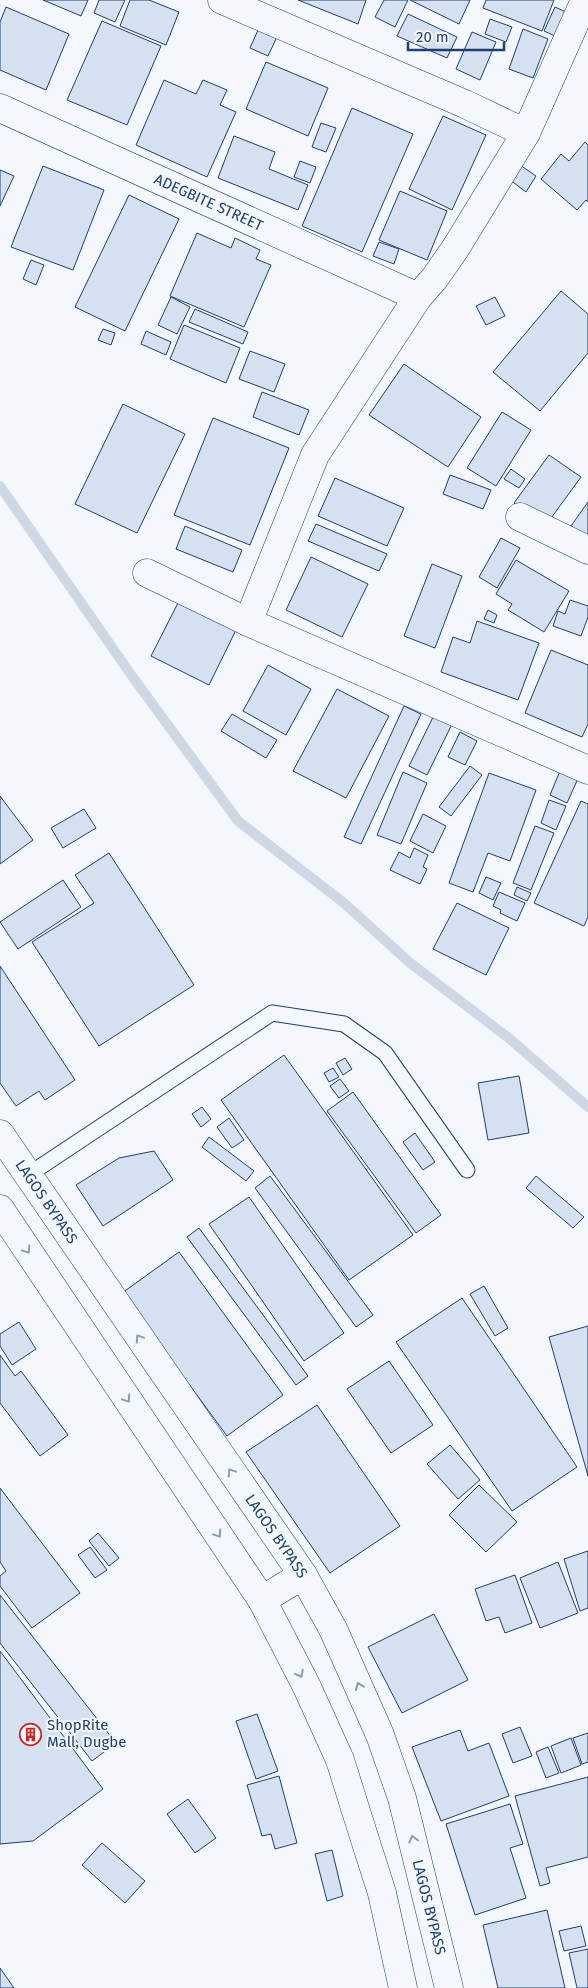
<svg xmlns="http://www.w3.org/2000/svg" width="588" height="1988" viewBox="0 0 588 1988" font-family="'Fira Sans',sans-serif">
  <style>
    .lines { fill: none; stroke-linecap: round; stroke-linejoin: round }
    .stream { stroke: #cfd7e4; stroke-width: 10 }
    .building { fill: #d5e0f0; stroke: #1d3f73 }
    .lane-casing { stroke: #1d3f73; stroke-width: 17 }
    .street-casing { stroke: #1d3f73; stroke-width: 29 }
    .secondary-casing { stroke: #1d3f73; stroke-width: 29 }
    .lane { stroke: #f4f7fb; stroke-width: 15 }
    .street { stroke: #f4f7fb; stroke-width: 28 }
    .secondary { stroke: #f4f7fb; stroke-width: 28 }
    .oneway { stroke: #889bb7 }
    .labels { text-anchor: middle; stroke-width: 4; stroke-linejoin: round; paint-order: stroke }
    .street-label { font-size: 15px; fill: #1d3f73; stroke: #f4f7fb }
    .poi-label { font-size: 15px; fill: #1d3f73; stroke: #f4f7fb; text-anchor: start }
  </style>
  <rect width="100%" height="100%" fill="#f4f7fb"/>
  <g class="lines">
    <!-- stream -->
    <path class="stream" d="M0,486L132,676L238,821L344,903L409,962L510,1039L588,1107"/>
  </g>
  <!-- building -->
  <path class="building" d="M43,0H88L81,16Z
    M99,0H125L115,22L94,13Z
    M130,0H149L179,12L166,45L120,26Z
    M298,0H366L358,24Z
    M384,0H408L395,27L375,17Z
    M410,0H470L459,24Z
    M486,0H554L542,31L483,8Z
    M6,7L69,34L46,90L0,70V22Z
    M555,7L566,12L555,36L544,31Z
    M408,14L457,37L447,58L397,36Z
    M490,19L512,27L506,42L485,34Z
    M102,21L161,46L127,125L67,100Z
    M523,29L548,39L533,78L509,69Z
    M258,30L277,37L268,56L250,48Z
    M472,32L496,42L480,80L456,69Z
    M266,62L328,88L308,136L246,109Z
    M164,80L196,94L203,80L227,90L220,105L236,112L207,177L136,145Z
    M352,108L413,134L362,252L302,226Z
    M443,116L486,135L452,210L409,189Z
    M321,123L336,128L326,152L312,147Z
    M234,136L275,152L269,169L308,185L298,210L218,178Z
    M585,142L588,145V202L586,200L577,210L541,179L561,154L569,161Z
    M300,161L316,167L310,183L294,177Z
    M520,165L536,176L526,192L509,179Z
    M43,166L104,190L73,270L11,247Z
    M0,170L14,176L0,206Z
    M400,191L447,211L427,260L379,240Z
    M129,195L179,219L125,331L75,307Z
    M197,233L231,248L235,238L260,250L256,259L271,265L244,327L170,296Z
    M379,242L399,249L394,264L373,256Z
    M31,260L44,265L36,285L23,279Z
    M561,291L588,314V353L540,411L493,372Z
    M171,297L190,307L177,334L158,325Z
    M495,297L505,316L486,325L476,306Z
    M195,309L248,332L243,344L189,322Z
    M184,325L240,348L226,383L170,359Z
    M103,329L115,333L111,345L98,340Z
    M146,331L171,342L166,355L141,344Z
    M250,351L285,364L274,392L239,379Z
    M404,364L481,417L448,467L369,415Z
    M262,392L309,410L299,435L253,417Z
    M123,404L185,434L137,533L75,504Z
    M502,412L531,430L496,486L467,468Z
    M213,418L289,448L250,545L174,515Z
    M549,455L581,477L546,525L514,503Z
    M511,469L525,479L519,488L504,479Z
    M450,475L491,490L483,509L443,494Z
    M335,478L404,508L387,546L318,516Z
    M588,502V537L571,526Z
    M316,524L387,554L379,571L308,541Z
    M185,526L242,550L233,572L176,549Z
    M501,538L520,548L497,588L479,577Z
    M311,557L368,584L342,637L286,610Z
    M516,560L569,591L544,632L508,610L512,604L496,594Z
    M432,564L462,576L435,648L404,636Z
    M570,600L588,606V617L581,636L553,626L558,611L565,614Z
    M179,601L236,630L209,685L151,656Z
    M488,610L497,615L494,623L484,619Z
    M477,621L539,643L518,700L441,672L453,637L470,643Z
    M551,650L588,665V724L582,737L525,713Z
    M268,665L311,689L286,735L243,711Z
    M337,689L389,716L346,798L293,771Z
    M404,706L421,714L361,844L344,837Z
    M437,709L455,718L427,775L409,766Z
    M232,714L277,740L266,758L221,731Z
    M460,732L477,741L465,765L448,757Z
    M470,766L482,775L451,816L439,807Z
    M562,766L580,774L567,803L550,795Z
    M403,772L427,783L401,844L377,835Z
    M489,773L536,790L510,861L488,853L473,892L449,883Z
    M0,796L33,840L0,864Z
    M549,800L566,806L556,830L541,823Z
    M581,801L588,804V917L584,926L534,903Z
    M84,809L96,828L63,848L51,828Z
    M423,814L446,826L433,853L410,841Z
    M535,826L554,833L531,890L513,883Z
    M414,848L428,855L423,867L427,869L420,884L390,870L399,852L410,858Z
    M109,853L194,985L99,1046L32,942L94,903L75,875Z
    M486,877L501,883L493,900L479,893Z
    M63,880L81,907L18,949L0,922Z
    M517,887L531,893L527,901L514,895Z
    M499,892L525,903L517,921L500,913L501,910L493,906Z
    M457,903L509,928L486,975L433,949Z
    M0,966L75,1080L45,1100L39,1091L16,1106L0,1083Z
    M284,1055L413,1235L349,1280L221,1100Z
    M345,1058L352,1069L343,1075L336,1063Z
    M333,1068L339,1077L329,1082L324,1073Z
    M519,1076L529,1133L488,1140L478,1083Z
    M340,1079L349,1091L339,1098L330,1086Z
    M353,1092L441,1215L416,1233L327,1111Z
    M202,1107L211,1119L201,1127L192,1114Z
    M229,1118L244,1140L232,1148L217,1127Z
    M415,1133L435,1162L423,1170L403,1142Z
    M209,1137L254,1171L246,1181L202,1147Z
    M154,1151L173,1180L103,1226L76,1185L119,1158Z
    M270,1176L373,1315L356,1327L255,1188Z
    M536,1176L584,1217L573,1228L526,1188Z
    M249,1197L344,1333L304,1361L209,1224Z
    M199,1228L308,1376L296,1385L187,1237Z
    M179,1252L283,1395L227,1436L122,1293Z
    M484,1286L508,1328L495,1336L470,1294Z
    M462,1298L577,1467L512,1511L396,1342Z
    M19,1322L36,1349L12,1365L0,1346V1334Z
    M588,1326V1476L549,1337Z
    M0,1355L15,1376L21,1371L68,1435L40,1456L0,1403Z
    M389,1361L433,1425L391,1453L347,1389Z
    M317,1405L400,1526L330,1573L246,1452Z
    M450,1445L480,1480L458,1499L427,1464Z
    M479,1485L517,1522L486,1552L449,1515Z
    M0,1488L80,1593L32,1628L0,1586V1576L6,1571L0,1562Z
    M98,1533L119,1558L109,1566L89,1541Z
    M90,1547L107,1570L95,1578L78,1555Z
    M588,1551V1608L580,1611L564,1559Z
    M558,1562L578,1613L540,1628L520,1578Z
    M515,1575L532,1623L505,1633L499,1617L486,1621L475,1589Z
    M0,1595L116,1743L92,1761L0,1643Z
    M434,1614L468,1680L402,1713L368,1647Z
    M0,1651L103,1789L33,1841L0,1844Z
    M257,1714L278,1771L256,1779L236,1721Z
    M520,1727L532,1756L513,1763L502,1734Z
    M460,1730L468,1751L489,1743L509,1796L441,1821L412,1747Z
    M588,1733V1762L582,1764L573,1738Z
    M571,1738L581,1765L561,1773L551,1746Z
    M548,1747L559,1773L546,1778L536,1752Z
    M279,1776L297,1843L275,1849L271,1834L262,1836L247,1785Z
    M588,1777V1857L546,1868L550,1883L540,1886L515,1796Z
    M188,1799L216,1838L195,1853L167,1814Z
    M510,1804L523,1844L510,1848L526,1898L475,1915L446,1824Z
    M102,1843L145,1881L125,1903L82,1865Z
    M332,1850L343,1896L327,1901L315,1854Z
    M547,1910L565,1988H498L483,1925Z
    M581,1926L586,1946L564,1951L559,1931Z
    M588,1949V1988H577L569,1953Z
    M0,1968L14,1988H0Z"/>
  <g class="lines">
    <defs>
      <path id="lane" d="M28,1175L272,1013L344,1024L385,1053L467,1170"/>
      <g id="street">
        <path d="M222,0L465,104L526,133"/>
        <path id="s1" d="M0,108L418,297"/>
        <path d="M520,517L588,550"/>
        <path d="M147,573L248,622L588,770"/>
        <path d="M248,622L315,455L418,297L434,279L455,249L526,133L585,0"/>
      </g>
      <g id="secondary">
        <path id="s2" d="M0,1134L303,1575L333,1629L380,1735L402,1798L449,1988"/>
        <path d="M0,1209L262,1600L307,1687L340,1760L361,1827L382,1893L403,1988"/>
        <path d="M262,1600L303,1575"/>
      </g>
    </defs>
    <!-- lane casing -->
    <use href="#lane" class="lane-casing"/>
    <!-- street casing -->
    <use href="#street" class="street-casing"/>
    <!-- secondary casing -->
    <use href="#secondary" class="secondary-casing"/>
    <!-- lane -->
    <use href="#lane" class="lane"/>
    <!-- street -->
    <use href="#street" class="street"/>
    <!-- secondary -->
    <use href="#secondary" class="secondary"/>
  </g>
  <!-- one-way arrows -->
  <defs><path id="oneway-chevron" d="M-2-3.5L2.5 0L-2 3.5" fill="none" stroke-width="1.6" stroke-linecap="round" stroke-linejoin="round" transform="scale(1.25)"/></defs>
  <g class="oneway">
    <use href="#oneway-chevron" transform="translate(27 1250) rotate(56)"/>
    <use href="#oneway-chevron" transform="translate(139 1338) rotate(-124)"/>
    <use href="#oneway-chevron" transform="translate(127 1399) rotate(56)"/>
    <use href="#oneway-chevron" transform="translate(231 1472) rotate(-124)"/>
    <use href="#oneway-chevron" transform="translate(218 1534) rotate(56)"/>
    <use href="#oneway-chevron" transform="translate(300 1674) rotate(62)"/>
    <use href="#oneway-chevron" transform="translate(359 1686) rotate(-113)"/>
    <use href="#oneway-chevron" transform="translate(413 1839) rotate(-105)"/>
  </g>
  <!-- icons -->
  <defs>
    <symbol id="building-ring" viewBox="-11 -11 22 22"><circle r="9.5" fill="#f4f7fb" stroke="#c62828" stroke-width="1.5"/><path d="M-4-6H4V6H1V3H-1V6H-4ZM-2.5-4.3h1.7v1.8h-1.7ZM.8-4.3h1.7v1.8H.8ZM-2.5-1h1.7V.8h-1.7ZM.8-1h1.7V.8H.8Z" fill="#c62828"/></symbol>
  </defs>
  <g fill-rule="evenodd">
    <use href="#building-ring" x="18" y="1722" width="25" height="25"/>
  </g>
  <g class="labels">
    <!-- street labels -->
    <g class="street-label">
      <text dy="5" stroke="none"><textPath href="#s1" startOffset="229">ADEGBITE STREET</textPath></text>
      <text dy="5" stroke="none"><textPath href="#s2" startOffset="82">LAGOS BYPASS</textPath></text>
      <text dy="5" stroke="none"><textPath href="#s2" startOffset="488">LAGOS BYPASS</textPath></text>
      <text dy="5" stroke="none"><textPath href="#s2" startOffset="892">LAGOS BYPASS</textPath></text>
    </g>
    <!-- poi labels -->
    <g class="poi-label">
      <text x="47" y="1730">ShopRite<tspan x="47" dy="17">Mall, Dugbe</tspan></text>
    </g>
  </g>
  <!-- scale -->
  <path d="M408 42v8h96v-8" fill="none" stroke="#1d3f73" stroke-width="2.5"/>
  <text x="416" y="42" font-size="15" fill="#1d3f73" stroke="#f4f7fb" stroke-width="4" paint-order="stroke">20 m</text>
</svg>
